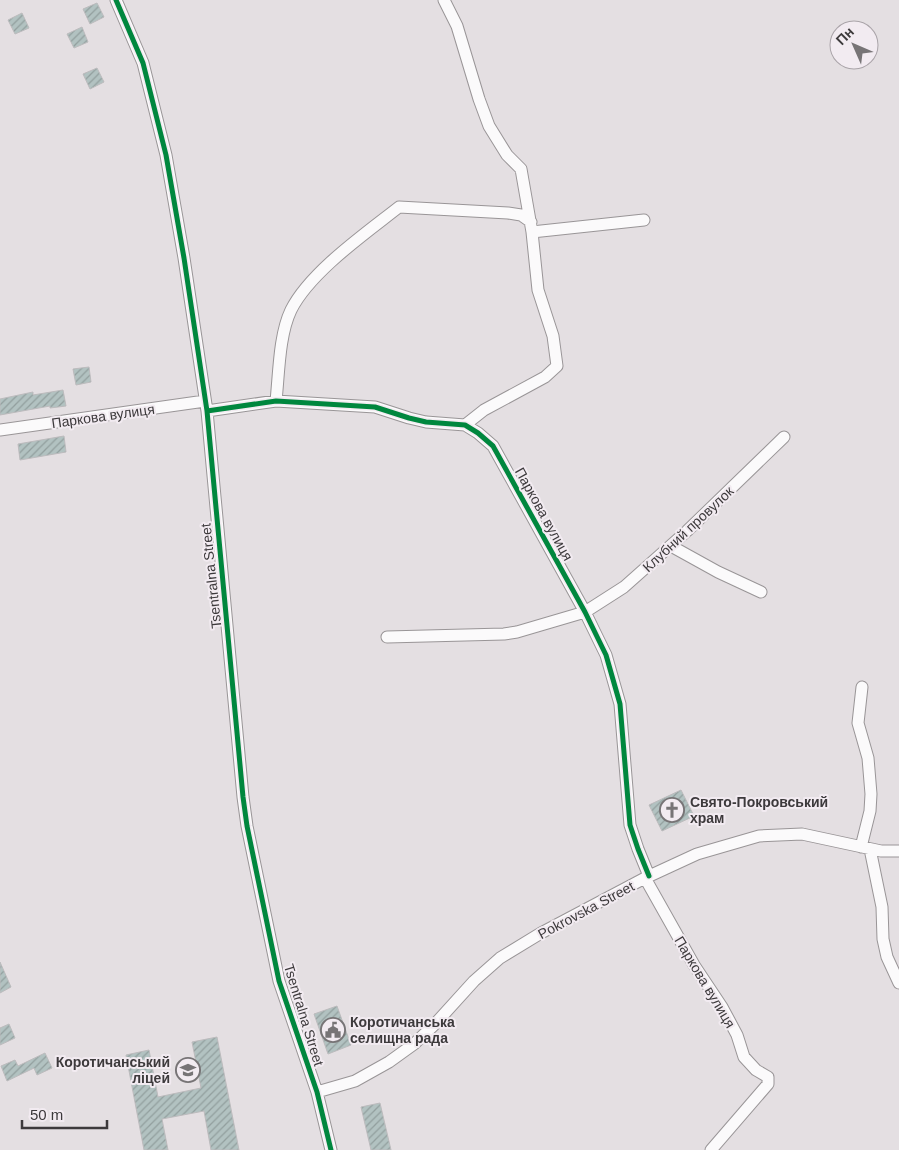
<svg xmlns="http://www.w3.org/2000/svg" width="899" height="1150" viewBox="0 0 899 1150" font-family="Helvetica,sans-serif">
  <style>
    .building { fill: url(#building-hatch); stroke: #bcbbbd }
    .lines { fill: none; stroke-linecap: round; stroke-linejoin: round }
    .minor-casing { stroke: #999597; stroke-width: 13 }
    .minor { stroke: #fbfafb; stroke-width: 11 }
    .cycleway-casing { stroke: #f2ebf1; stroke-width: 8 }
    .cycleway { stroke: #00873e; stroke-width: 5 }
    .labels { text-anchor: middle; stroke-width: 4; stroke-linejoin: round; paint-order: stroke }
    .street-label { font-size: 14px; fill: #3d3a3c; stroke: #f2ebf1 }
    .poi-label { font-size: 14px; font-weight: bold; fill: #3d3a3c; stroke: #f2ebf1; text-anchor: start }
  </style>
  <defs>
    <pattern id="building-hatch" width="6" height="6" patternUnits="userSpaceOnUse" patternTransform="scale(1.25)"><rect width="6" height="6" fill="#b2c2c1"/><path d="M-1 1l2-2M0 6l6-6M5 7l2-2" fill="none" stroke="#929f9e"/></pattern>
  </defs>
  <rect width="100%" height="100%" fill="#e4dfe2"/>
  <!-- building -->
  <path class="building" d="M97,3L104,17L90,24L83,9Z
    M22,13L29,28L15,34L8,20Z
    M82,27L88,42L74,48L67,34Z
    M97,68L104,82L90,89L83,74Z
    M89,367L91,382L76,385L73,369Z
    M63,390L66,406L50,408V406L0,415V399L33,392V395Z
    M64,436L66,452L20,460L18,444Z
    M681,790L694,816L662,831L649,805Z
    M0,962L11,987L0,993Z
    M337,1006L351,1045L328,1054L314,1014Z
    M9,1024L15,1038L0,1045V1028Z
    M217,1037L239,1150H211L204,1111L162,1119L168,1150H144L126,1055L149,1050L158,1097L201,1088L192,1042Z
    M45,1053L52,1068L37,1075L34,1068L7,1081L1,1066L15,1060L18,1066Z
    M380,1103L391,1150H371L361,1107Z"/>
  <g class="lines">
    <defs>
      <path id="minor" d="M116,0L143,63L166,155L184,258L207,411L243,797L247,826L279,981L317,1092L331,1150
        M444,0L457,26L479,99L489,126L507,155L521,169L532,232L538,290L553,336L557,366L545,377L484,410L465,425
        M532,232L644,220
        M276,401C279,373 279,335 291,310C310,272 366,233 399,207L508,213L521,215L531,222
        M207,411L276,401L375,407L409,418L426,422L465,425L478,433L493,446L585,612L606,655L620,704L630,825L638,849L649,876
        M0,430L205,401
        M671,546L718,572L761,592
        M387,637L504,634L517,632L585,612L624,587L687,531L784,437
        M861,847L870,811L871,794L868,758L858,723L862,687
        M870,849L882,907L883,939L887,957L899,983
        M645,878L694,965L722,1007L737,1035L744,1057L756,1070L768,1077V1084L711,1150
        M317,1092L355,1081L389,1062L414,1044L435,1024L474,981L500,958L541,933L645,878L697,854L759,836L802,834L881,851H899"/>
    </defs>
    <!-- minor casing -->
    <use href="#minor" class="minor-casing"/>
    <!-- minor -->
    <use href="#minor" class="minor"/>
    <defs>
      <path id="cycleway" d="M116,0L143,63L166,155L184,258L207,411L243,797L247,826L279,981L317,1092L331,1150
        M207,411L276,401L375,407L409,418L426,422L465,425L478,433L493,446L585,612L606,655L620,704L630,825L638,849L649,876"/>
    </defs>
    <!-- cycleway casing -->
    <use href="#cycleway" class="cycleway-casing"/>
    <!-- cycleway -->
    <use href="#cycleway" class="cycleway"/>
  </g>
  <!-- icons -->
  <defs>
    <symbol id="church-ring" viewBox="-11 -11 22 22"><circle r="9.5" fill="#f2ebf1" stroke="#777476" stroke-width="1.5"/><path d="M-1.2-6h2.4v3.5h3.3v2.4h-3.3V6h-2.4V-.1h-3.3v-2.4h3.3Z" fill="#777476"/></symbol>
    <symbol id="civic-ring" viewBox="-11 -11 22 22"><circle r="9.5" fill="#f2ebf1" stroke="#777476" stroke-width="1.5"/><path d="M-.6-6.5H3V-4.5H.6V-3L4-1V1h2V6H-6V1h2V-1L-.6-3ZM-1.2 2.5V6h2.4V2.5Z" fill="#777476"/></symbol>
    <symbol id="school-ring" viewBox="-11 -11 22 22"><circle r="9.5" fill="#f2ebf1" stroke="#777476" stroke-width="1.5"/><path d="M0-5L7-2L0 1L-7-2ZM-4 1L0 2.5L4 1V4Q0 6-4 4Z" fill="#777476"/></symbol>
  </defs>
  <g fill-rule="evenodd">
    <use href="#church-ring" x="658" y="796" width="28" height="28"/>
    <use href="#civic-ring" x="319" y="1016" width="28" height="28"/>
    <use href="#school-ring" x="174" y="1056" width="28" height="28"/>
  </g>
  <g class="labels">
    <!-- street labels -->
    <g class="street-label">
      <text transform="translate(103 416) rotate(-8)" y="5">Паркова вулиця</text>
      <text transform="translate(544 514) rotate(61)" y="5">Паркова вулиця</text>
      <text transform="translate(688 529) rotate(-43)" y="5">Клубний провулок</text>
      <text transform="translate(211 576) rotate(-96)" y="5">Tsentralna Street</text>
      <text transform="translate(586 910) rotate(-28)" y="5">Pokrovska Street</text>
      <text transform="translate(705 982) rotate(59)" y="5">Паркова вулиця</text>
      <text transform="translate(304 1015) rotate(73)" y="5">Tsentralna Street</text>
    </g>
    <!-- poi labels -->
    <g class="poi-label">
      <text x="690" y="807">Свято-Покровський<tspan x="690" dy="16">храм</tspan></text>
      <text x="350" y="1027">Коротичанська<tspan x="350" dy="16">селищна рада</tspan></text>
      <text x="170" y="1067" text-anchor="end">Коротичанський<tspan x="170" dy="16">ліцей</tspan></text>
    </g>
  </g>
  <!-- north arrow -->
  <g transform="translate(854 45) rotate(315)"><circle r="24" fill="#f2ebf1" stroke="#aaa4a9"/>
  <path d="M0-4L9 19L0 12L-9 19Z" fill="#777476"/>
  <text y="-8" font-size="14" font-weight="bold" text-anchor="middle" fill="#3d3a3c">Пн</text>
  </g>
  <!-- scale -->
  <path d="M22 1120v8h85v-8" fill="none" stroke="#3d3a3c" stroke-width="2.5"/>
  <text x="30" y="1120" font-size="15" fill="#3d3a3c" stroke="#f2ebf1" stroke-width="4" paint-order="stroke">50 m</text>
</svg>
